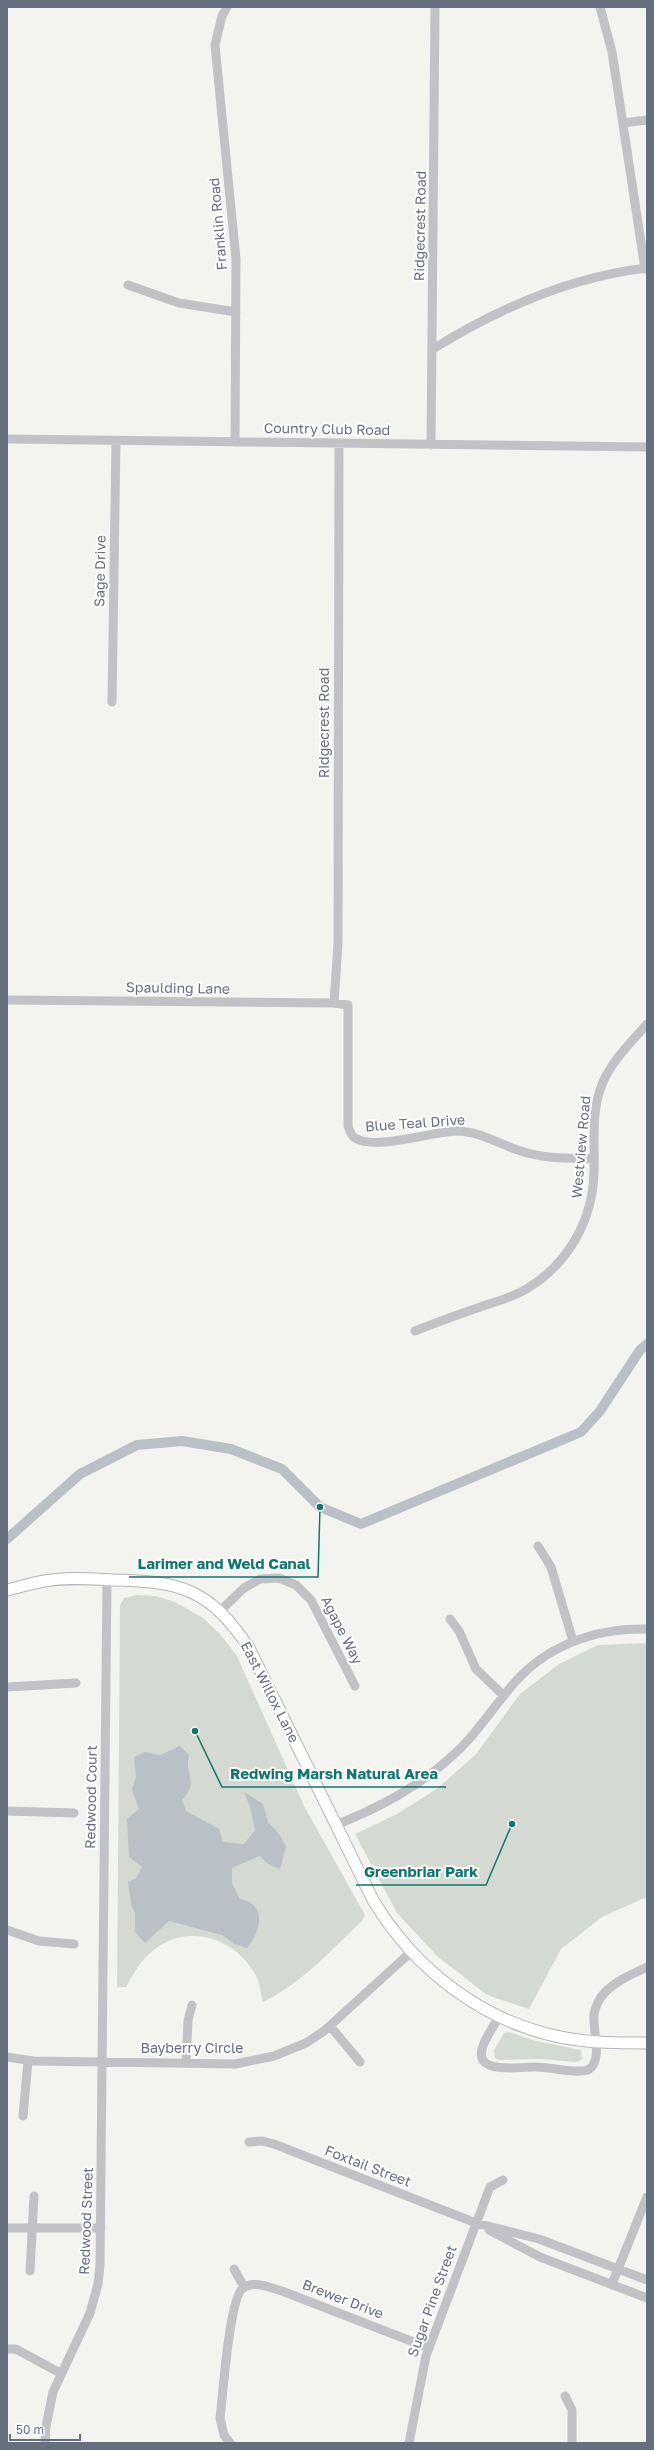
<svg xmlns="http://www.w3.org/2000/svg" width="654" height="2450" viewBox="0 0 654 2450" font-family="'Golos Text',sans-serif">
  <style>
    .green { fill: #d4dad2 }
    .water { fill: #b9c1c7 }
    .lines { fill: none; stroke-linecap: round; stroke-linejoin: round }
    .canal { stroke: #b9c1c7; stroke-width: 10 }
    .major-casing { stroke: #b3b5b9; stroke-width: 13 }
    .minor { stroke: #c0c2c6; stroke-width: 9 }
    .major { stroke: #fff; stroke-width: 11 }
    .labels { text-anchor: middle; stroke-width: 4; stroke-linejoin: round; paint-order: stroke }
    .street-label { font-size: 14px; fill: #666f7f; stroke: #fff }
    .leader { fill: none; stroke: #0f766e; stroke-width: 1.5 }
    .callout-dot { fill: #0f766e; stroke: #fff; stroke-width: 1.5 }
    .callout-label { font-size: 15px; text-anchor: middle; font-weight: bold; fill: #0f766e; stroke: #fff; stroke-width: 4; stroke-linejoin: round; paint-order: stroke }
  </style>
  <rect width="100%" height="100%" fill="#f3f4f0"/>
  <!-- green -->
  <path class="green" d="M137,1595L156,1596L175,1602L203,1618L220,1634L237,1656L304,1806L365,1915L362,1921C331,1950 301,1984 263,2002C261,1995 260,1985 257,1978C239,1940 190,1922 155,1949C141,1959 134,1973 126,1987H117L120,1605L124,1598Z
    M647,1643V1897L602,1917L561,1949L529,2009L487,1995L438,1957L397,1913L355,1834L397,1814L438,1788L476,1754L520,1694L559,1664L598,1645Z
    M509,2032L536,2041L581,2050L582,2059L577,2062L540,2059L498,2060L495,2058L494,2050L504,2033Z"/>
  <!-- water -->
  <path class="water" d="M180,1746L189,1755C184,1777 200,1780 182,1800L186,1811L219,1829L223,1842L244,1844L255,1830L250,1807L244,1792L263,1804L268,1822L279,1834L286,1847L280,1869L269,1865L260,1856L232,1868V1883L240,1899C244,1900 249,1901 252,1904C267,1915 255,1938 247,1948L234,1944L222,1935L169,1921L145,1943L135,1932V1913L131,1905L128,1882L136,1878L142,1867L129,1857L127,1819L139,1809L132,1790L136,1777L134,1757L145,1752L160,1755Z"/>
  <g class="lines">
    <!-- canal -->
    <path class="canal" d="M7,1539L80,1474L137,1445L182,1441L231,1449L282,1469L320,1507L361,1524L581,1432L600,1411L640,1350L647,1344"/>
    <defs>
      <path id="major" d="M7,1590C20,1587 32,1583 45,1581C67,1577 91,1579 113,1580C180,1581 210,1589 249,1648L373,1900C415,1970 484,2023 565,2038C592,2043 620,2043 647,2043"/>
    </defs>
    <!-- major casing -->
    <use href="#major" class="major-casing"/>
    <!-- minor -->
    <path class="minor" d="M227,7L222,16L215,45L236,259L235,442
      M600,7L612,52L645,269
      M623,123L647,120
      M128,285L179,303L236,312
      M433,349C499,308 569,277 647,268
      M7,439L647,447
      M431,445L435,7
      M112,702L116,441
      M7,1000L334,1003L348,1005V1126C350,1131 351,1136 355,1138C375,1151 433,1131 458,1131C482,1132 502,1146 524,1152C547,1159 571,1158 594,1159
      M334,1003L338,944L339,443
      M415,1331C437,1322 460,1314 483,1306C498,1301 514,1297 528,1288C569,1263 593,1219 594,1172C595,1144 591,1114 601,1087C610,1062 630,1044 647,1024
      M538,1546L551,1567L573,1641
      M220,1611L244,1588L260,1579L279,1578L296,1585L311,1600L355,1686
      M450,1619L459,1631L476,1669L504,1696
      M7,1687L76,1683
      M7,1811L74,1813
      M336,1825C378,1808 417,1788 451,1757C474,1737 490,1712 510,1688C544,1646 594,1628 647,1629
      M7,1930L39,1941L74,1944
      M499,2016C494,2026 485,2038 482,2049C475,2076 523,2066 536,2067C551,2067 575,2074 588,2070C604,2061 592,2029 594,2014C595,2009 598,2002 601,1997C612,1982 631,1975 647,1967
      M330,2026L360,2062
      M7,2057L33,2061L235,2064L274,2056L306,2043L324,2031L411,1952
      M186,2063L188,2021L192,2005
      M23,2116L28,2061
      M249,2142L262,2141L274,2144L476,2223L539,2239L647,2280
      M7,2228H101
      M489,2230L540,2257L647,2298
      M234,2269L244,2287
      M30,2271L34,2196
      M612,2284L647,2197
      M7,2349H16L60,2373
      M565,2396L572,2410V2443
      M45,2443L46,2426L53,2392L90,2313L98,2284L100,2265L107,1579
      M230,2443L224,2435L220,2418C223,2396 229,2298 243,2288C254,2280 271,2288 282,2291L429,2348
      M409,2443L426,2356L490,2187L503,2180"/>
    <!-- major -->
    <use href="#major" class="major"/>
  </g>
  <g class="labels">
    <!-- street labels -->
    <g class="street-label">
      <text transform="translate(218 224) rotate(-95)" y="5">Franklin Road</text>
      <text transform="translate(420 226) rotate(-89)" y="5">Ridgecrest Road</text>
      <text transform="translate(327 429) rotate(1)" y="5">Country Club Road</text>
      <text transform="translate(100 571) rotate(-89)" y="5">Sage Drive</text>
      <text transform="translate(324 723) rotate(-90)" y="5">Ridgecrest Road</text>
      <text transform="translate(178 988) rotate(1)" y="5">Spaulding Lane</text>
      <text transform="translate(415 1123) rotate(-4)" y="5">Blue Teal Drive</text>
      <text transform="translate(581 1147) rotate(-85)" y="5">Westview Road</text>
      <text transform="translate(342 1630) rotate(63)" y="5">Agape Way</text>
      <text transform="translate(270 1692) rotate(63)" y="5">East Willox Lane</text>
      <text transform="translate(91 1797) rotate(-89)" y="5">Redwood Court</text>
      <text x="192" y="2053">Bayberry Circle</text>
      <text transform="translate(368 2166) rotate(21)" y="5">Foxtail Street</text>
      <text transform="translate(86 2221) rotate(-88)" y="5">Redwood Street</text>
      <text transform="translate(343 2299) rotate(21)" y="5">Brewer Drive</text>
      <text transform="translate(432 2301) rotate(-70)" y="5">Sugar Pine Street</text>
    </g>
  </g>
  <!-- callouts -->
  <path class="leader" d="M320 1507L318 1577H129M195 1731L222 1787H446M512 1824L486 1885H356"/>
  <g class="callout-dot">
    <circle cx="320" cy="1507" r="4"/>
    <circle cx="195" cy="1731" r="4"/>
    <circle cx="512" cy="1824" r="4"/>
  </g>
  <g class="callout-label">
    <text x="224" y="1569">Larimer and Weld Canal</text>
    <text x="334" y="1779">Redwing Marsh Natural Area</text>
    <text x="421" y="1877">Greenbriar Park</text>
  </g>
  <!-- border -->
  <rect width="654" height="2450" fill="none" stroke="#666f7f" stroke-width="16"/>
  <!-- scale -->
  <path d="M10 2434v6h70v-6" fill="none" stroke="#666f7f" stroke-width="2"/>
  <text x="16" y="2434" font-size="12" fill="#666f7f" stroke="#ffffff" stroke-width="3" paint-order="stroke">50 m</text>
</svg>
